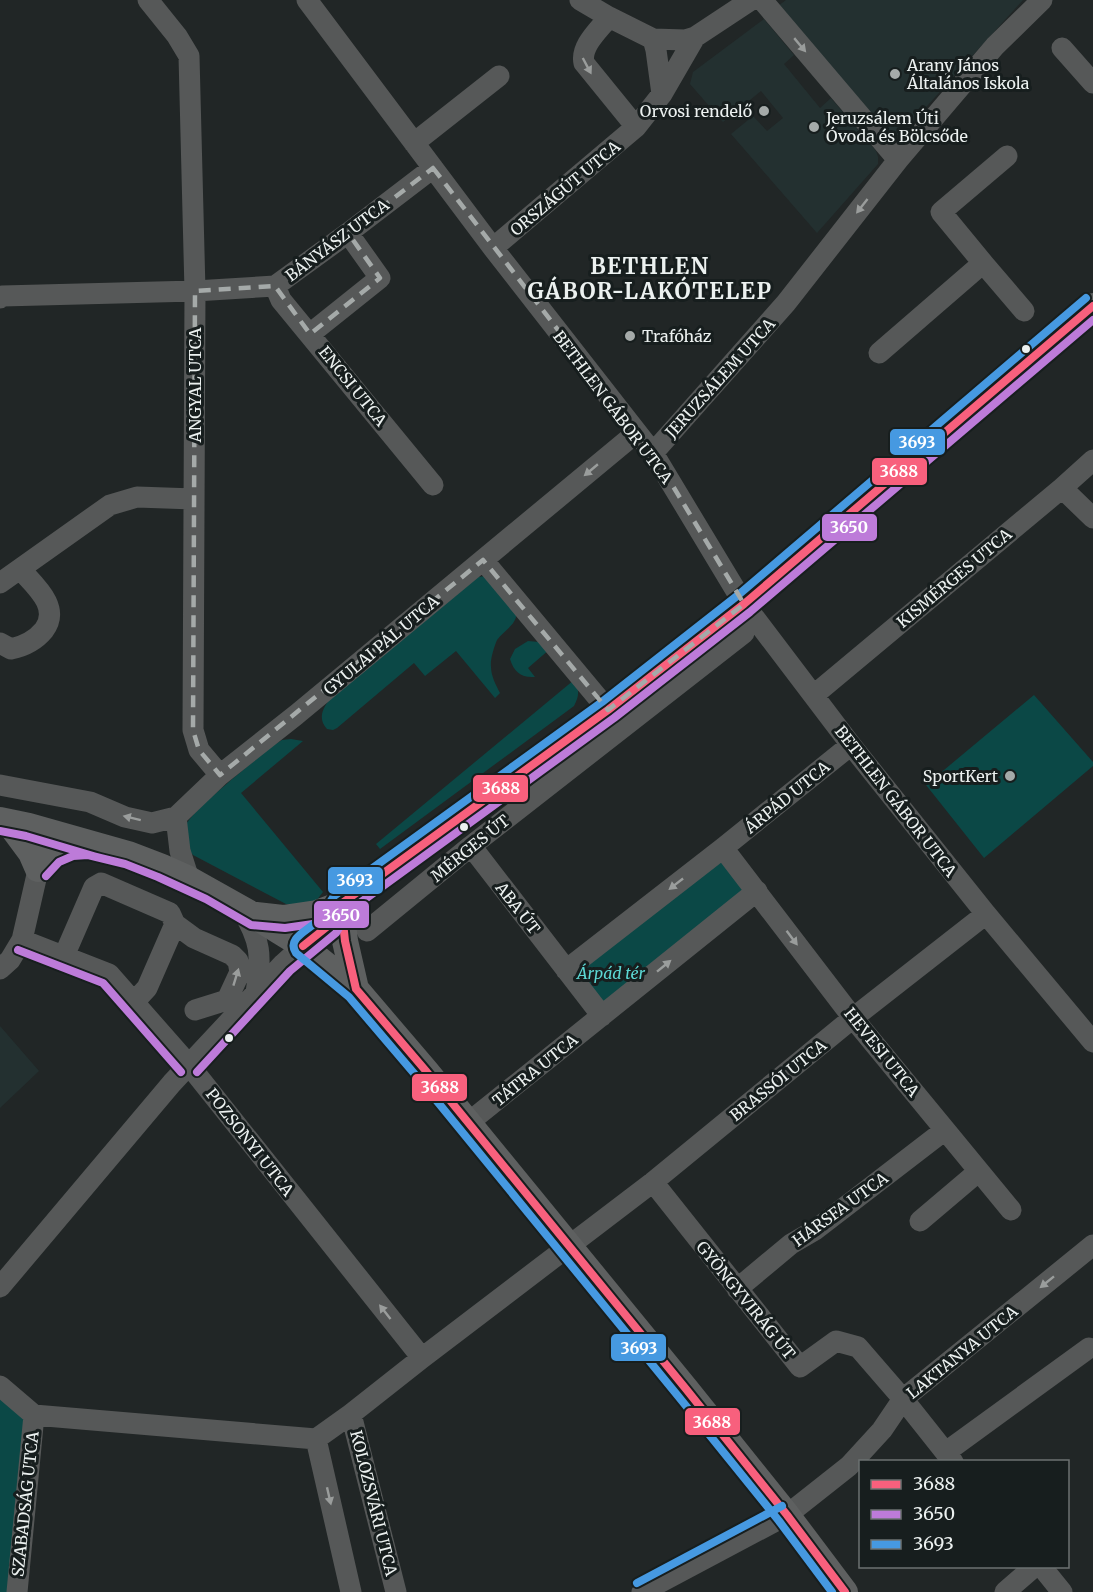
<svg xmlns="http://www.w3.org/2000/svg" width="1093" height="1592" viewBox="0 0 1093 1592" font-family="Merriweather,serif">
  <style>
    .built { fill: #233030 }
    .green { fill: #0b4846 }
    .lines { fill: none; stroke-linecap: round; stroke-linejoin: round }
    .minor { stroke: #565858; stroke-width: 21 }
    .major { stroke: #5e6060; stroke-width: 26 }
    .bus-1-casing { stroke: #171e1e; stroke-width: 12 }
    .bus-2-casing { stroke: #171e1e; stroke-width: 12 }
    .bus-3-casing { stroke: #171e1e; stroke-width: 12 }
    .bus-1 { stroke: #f8607d; stroke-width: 8 }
    .bus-2 { stroke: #bd7bd9; stroke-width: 8 }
    .bus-3 { stroke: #4699e1; stroke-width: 8 }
    .oneway { fill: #9a9d9c }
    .marked { fill: none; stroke: #a5aaa9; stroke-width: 4.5; stroke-dasharray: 12 8; stroke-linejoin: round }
    .poi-dot { fill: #a5aaa9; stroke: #171e1e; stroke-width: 2 }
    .bus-dot { fill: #ecf1f0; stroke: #171e1e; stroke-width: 2 }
    .labels { text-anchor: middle; stroke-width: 6; stroke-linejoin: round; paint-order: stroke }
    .poi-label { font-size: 16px; fill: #ecf1f0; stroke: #171e1e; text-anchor: start }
    .street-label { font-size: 16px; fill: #ecf1f0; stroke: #171e1e }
    .park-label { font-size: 16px; font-style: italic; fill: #5cd8d4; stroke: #171e1e }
    .district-label { font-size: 22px; font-weight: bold; letter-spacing: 1.5px; fill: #ecf1f0; stroke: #171e1e }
    .line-badge { stroke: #171e1e; stroke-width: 2 }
    .badge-label { font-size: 16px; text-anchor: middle; font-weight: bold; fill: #fff }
  </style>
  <rect width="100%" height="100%" fill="#212626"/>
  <!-- built -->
  <path class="built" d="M786,0H1023L908,127L900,134L891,137L778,6Z
    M764,19L794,55L784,64L820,108L831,98L876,151L878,157V164L817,233L731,134L753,116L767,131L783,118L761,91L723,122L690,84L693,72Z
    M0,1026L39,1071L0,1108Z"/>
  <!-- green -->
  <path class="green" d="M486,576C492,582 514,603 516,610C519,624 504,630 497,640C494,647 490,660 491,667C491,676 496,685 500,693L495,698L456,651L425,676L414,663L337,728L333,730L327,729C318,719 322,710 329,700L478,577Z
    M528,641L539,642L550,649L528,668L535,677C521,678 514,672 510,659L515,649Z
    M574,680C580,690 579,696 574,706L380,849L376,844Z
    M1034,695L1093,762V766L984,858L926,785Z
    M291,739L303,741L241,793L323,892L316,901L296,906L286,904L193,855C187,848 181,840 183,830C188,812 254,762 271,747L282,740Z
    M723,852L753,891L603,1012L572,970Z
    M0,1386L34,1415L17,1592H0Z"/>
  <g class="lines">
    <!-- minor -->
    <path class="minor" d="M148,0L177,36L189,56L195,291L193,730L199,750L220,775
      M307,0L493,248L653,453L744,604L851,745L986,914L1093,1042
      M580,0L609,17L653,39L685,40L695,37L751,0
      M762,0L898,160
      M609,17C599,30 580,46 584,63L636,127
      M653,39L656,50L662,94
      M1062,48L1093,83
      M414,143L499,76
      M493,248L636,127L662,94L695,37
      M983,263L1024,311
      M275,286L281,300L433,485
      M0,298L2,296L195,291L275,286L348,233L433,168
      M310,334L380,278L348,233
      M879,353L983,263L941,212L1007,156
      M653,453L786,303L898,160L995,46L1042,0
      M1062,488L1093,518
      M483,560L608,710
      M0,583L110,505L137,497L194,499
      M0,643L11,649C25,646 35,641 44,630C61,607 35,586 20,569
      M814,695L1062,488L1093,460
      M0,785L90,802L125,817L152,823L176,817L220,775L296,715L636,433
      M176,817L180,851L189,879
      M471,846L602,1016
      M723,848L853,1018L1011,1210
      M241,908C261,941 262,955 256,993
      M175,924L194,938L232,955L238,961L240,972L227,1000L195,1010
      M367,931L471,846L744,633
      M22,940L109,974L189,1065L422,1358
      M64,956L94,887L101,883L170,913L175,924L147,988L134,1002
      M0,969L10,960L22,940L47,831
      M566,970L723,848L851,745
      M468,1123L757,891
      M653,1182L800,1367L836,1341L858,1347L903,1399L953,1462
      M920,1221L979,1171
      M0,1287L172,1083L283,964L303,946
      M737,1289L791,1244L815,1230L945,1130
      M0,1386L34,1415L316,1439L351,1414L422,1358L653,1182L853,1018L986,914
      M351,1414L396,1592
      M316,1439L351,1592
      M946,1452L1089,1348
      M1041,1566L1062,1592
      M17,1592L34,1415
      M642,1592L787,1515L849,1466L882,1430L903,1399L1093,1245
      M1005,1592L1035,1566"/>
    <!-- major -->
    <path class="major" d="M0,820L29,826L128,854L162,867L189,879L253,915L303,946L356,989L426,1071L686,1389L787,1515L845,1592
      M8,822L31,853L38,869C57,849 61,847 89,844
      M341,904L345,941L356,989
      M256,915L283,918L317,913L341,904
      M303,946L328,926L341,904L608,710L744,604L1093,306"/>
    <defs>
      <path id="bus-1" d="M341,904L345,941L356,989L426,1071L686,1389L787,1515L845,1592
        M303,946L328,926L341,904L608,710L744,604L1093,306"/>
      <path id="bus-2" d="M0,831L26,836L100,858
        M46,876L59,862L73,856L88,855L125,864L158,877L206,899L251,925L285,928L320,923L346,913L614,718L750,612L1093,320
        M18,950L103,983L181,1072
        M197,1072L290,971L336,933L349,911L353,908"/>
      <path id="bus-3" d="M637,1583L782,1506
        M832,1592L779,1521L678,1396L418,1078L349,997L296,953C285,937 313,929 321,917C326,911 329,903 334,896L602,702L737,596L1086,298"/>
    </defs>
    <!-- bus-1 casing -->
    <use href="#bus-1" class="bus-1-casing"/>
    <!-- bus-2 casing -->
    <use href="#bus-2" class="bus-2-casing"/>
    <!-- bus-3 casing -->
    <use href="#bus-3" class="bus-3-casing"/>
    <!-- bus-1 -->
    <use href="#bus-1" class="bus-1"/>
    <!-- bus-2 -->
    <use href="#bus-2" class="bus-2"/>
    <!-- bus-3 -->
    <use href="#bus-3" class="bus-3"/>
  </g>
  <!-- one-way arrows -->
  <defs><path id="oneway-solid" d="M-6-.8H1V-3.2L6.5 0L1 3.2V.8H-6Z" transform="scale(1.5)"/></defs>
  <g class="oneway">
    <use href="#oneway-solid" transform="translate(800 45) rotate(50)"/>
    <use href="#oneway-solid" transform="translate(587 66) rotate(62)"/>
    <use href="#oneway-solid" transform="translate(862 206) rotate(128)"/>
    <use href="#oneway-solid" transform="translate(591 470) rotate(140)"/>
    <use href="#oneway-solid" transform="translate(132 818) rotate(-166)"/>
    <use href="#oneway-solid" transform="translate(676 884) rotate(142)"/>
    <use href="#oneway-solid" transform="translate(792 938) rotate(53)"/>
    <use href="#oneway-solid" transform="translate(664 966) rotate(-39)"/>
    <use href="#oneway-solid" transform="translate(236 977) rotate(-73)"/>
    <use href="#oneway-solid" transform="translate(1047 1282) rotate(141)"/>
    <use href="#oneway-solid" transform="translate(385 1312) rotate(-128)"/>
    <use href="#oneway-solid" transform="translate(329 1496) rotate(77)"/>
  </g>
  <!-- marked area -->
  <path class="marked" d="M433,168L653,453L744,604L608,710L483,560L220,775L199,750L193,730L195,291L275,286L310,334L380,278L348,233Z"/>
  <!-- markers -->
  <g class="poi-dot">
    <circle cx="895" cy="74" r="6"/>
    <circle cx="764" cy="111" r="6"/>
    <circle cx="814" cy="127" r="6"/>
    <circle cx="630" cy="336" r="6"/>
    <circle cx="1010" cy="776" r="6"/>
  </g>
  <g class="bus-dot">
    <circle cx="1026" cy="349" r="5"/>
    <circle cx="464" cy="827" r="5"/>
    <circle cx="229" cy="1038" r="5"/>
  </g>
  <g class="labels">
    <!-- poi labels -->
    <g class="poi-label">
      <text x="907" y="71">Arany János<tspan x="907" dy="18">Általános Iskola</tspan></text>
      <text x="752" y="117" text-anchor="end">Orvosi rendelő</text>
      <text x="826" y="124">Jeruzsálem Úti<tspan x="826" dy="18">Óvoda és Bölcsőde</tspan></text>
      <text x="642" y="342">Trafóház</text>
      <text x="998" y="782" text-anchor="end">SportKert</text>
    </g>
    <!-- street labels -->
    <g class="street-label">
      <text transform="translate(565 188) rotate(-40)" y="6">ORSZÁGÚT UTCA</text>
      <text transform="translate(337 240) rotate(-37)" y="6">BÁNYÁSZ UTCA</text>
      <text transform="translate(720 378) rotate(-48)" y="6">JERUZSÁLEM UTCA</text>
      <text transform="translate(195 385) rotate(-90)" y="6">ANGYAL UTCA</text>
      <text transform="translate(353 386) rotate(51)" y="6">ENCSI UTCA</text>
      <text transform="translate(613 407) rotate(53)" y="6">BETHLEN GÁBOR UTCA</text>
      <text transform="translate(954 578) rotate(-40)" y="6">KISMÉRGES UTCA</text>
      <text transform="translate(381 645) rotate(-40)" y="6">GYULAI PÁL UTCA</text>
      <text transform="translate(787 797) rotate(-39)" y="6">ÁRPÁD UTCA</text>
      <text transform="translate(896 801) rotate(52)" y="6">BETHLEN GÁBOR UTCA</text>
      <text transform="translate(470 848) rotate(-39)" y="6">MÉRGES ÚT</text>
      <text transform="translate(518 908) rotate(52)" y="6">ABA ÚT</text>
      <text transform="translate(882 1052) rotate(51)" y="6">HEVESI UTCA</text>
      <text transform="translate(535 1070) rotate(-39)" y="6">TÁTRA UTCA</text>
      <text transform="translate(778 1080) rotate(-39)" y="6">BRASSÓI UTCA</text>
      <text transform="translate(250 1142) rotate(52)" y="6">POZSONYI UTCA</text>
      <text transform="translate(840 1209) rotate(-36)" y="6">HÁRSFA UTCA</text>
      <text transform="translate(746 1300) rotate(51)" y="6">GYÖNGYVIRÁG ÚT</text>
      <text transform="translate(962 1352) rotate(-39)" y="6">LAKTANYA UTCA</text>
      <text transform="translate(374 1503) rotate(76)" y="6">KOLOZSVÁRI UTCA</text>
      <text transform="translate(25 1504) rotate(-84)" y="6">SZABADSÁG UTCA</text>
    </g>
    <!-- park labels -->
    <g class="park-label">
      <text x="611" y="979">Árpád tér</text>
    </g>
    <!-- district labels -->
    <g class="district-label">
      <text x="650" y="274">BETHLEN<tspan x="650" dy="25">GÁBOR-LAKÓTELEP</tspan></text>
    </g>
  </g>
  <g class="line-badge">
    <rect x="889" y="428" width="57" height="28" rx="6" fill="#4699e1"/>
    <rect x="871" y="457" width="57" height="29" rx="6" fill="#f8607d"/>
    <rect x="821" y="513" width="57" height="29" rx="6" fill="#bd7bd9"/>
    <rect x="472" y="774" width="57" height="29" rx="6" fill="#f8607d"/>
    <rect x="327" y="866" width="57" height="29" rx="6" fill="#4699e1"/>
    <rect x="313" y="900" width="57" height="29" rx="6" fill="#bd7bd9"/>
    <rect x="411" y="1073" width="57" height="29" rx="6" fill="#f8607d"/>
    <rect x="610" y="1333" width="57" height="29" rx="6" fill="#4699e1"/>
    <rect x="684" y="1407" width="57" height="29" rx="6" fill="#f8607d"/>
  </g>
  <g class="badge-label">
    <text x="917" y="448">3693</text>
    <text x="899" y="477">3688</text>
    <text x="849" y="533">3650</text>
    <text x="501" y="794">3688</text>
    <text x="355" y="886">3693</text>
    <text x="341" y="921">3650</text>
    <text x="440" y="1093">3688</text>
    <text x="639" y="1354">3693</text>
    <text x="712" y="1428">3688</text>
  </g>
  <!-- legend -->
  <rect x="859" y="1460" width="210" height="108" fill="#171e1e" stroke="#6c7272" stroke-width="1.5"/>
  <rect x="871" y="1480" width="30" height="9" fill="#f8607d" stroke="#6c7272" stroke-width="1.5"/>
  <text x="913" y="1490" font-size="18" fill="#ecf1f0">3688</text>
  <rect x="871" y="1510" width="30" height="9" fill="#bd7bd9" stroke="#6c7272" stroke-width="1.5"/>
  <text x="913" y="1520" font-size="18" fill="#ecf1f0">3650</text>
  <rect x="871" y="1540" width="30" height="9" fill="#4699e1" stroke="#6c7272" stroke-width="1.5"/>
  <text x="913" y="1550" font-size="18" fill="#ecf1f0">3693</text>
</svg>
